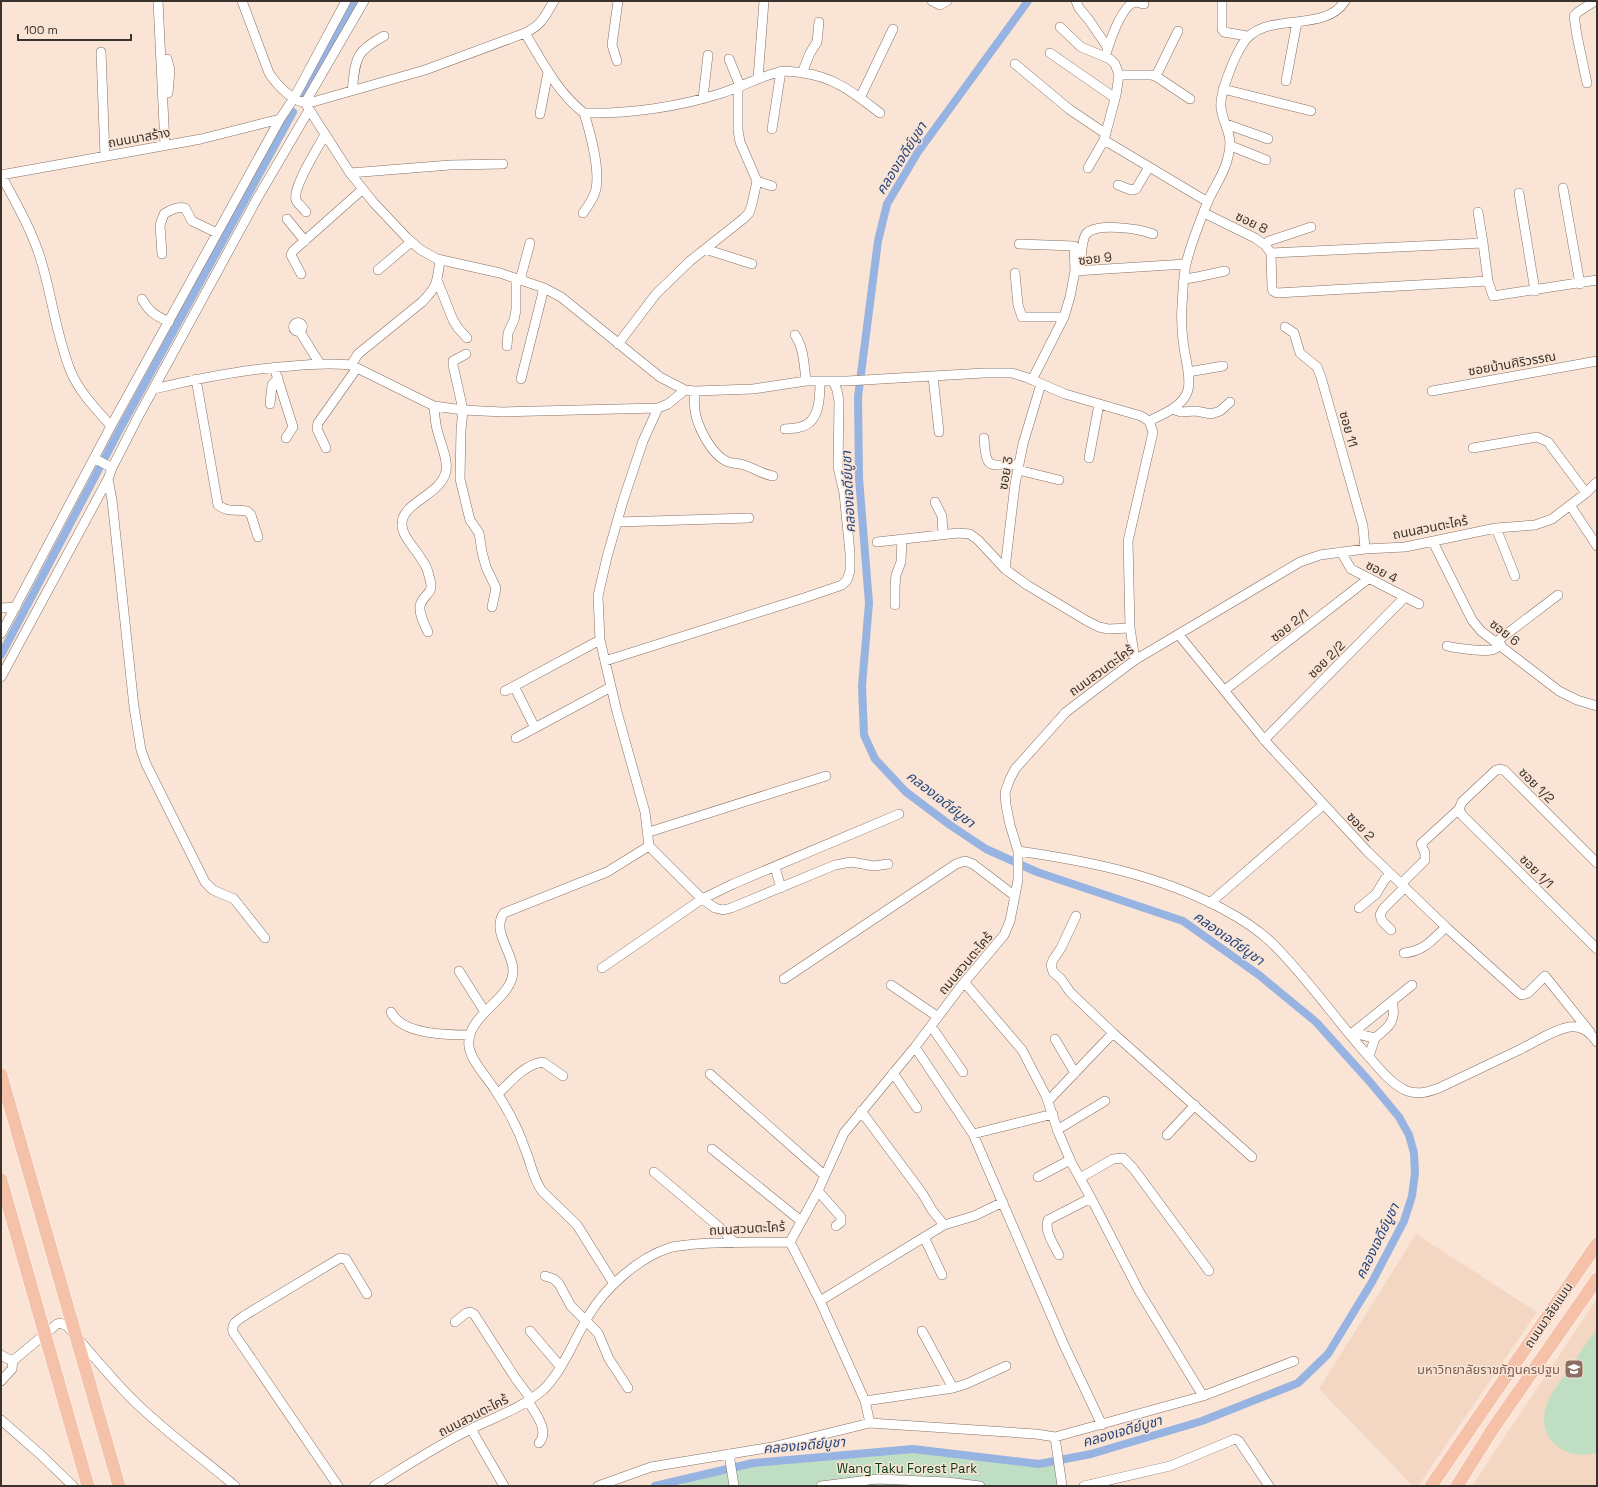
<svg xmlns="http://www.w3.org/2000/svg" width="1598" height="1487" viewBox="0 0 1598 1487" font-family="'Space Grotesk','Noto Sans Thai',sans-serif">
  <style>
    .built { fill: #f3d7c3 }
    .green { fill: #bfdec4 }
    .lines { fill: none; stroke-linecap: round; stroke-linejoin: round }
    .canal { stroke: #96b3e1; stroke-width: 8 }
    .minor-casing { stroke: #857164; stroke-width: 10 }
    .highway-casing { stroke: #fff; stroke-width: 14 }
    .minor { stroke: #fff; stroke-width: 9 }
    .highway { stroke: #f6c1a9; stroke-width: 13 }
    .highway-bridge-casing { stroke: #fff; stroke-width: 14; stroke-linecap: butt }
    .highway-bridge { stroke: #f6c1a9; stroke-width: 13 }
    .labels { text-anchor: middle; stroke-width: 3; stroke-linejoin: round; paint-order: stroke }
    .street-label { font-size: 13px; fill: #3a322c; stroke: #fae4d5 }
    .education-label { font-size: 13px; fill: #785e54; stroke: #fae4d5; text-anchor: end }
    .park-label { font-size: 13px; fill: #033b17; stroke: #fae4d5 }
    .water-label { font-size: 14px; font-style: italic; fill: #23467f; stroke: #fae4d5 }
  </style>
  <rect width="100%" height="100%" fill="#fae4d5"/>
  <!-- built -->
  <path class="built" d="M1416,1234L1537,1312L1418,1486H1413L1319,1389Z
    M1597,1299V1486H1472L1503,1439Z"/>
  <!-- green -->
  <path class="green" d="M1597,1328V1452C1575,1461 1545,1447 1544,1421C1544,1412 1547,1404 1550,1396Z
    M913,1449L1039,1464L1058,1460L1060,1486H683L682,1480L753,1463Z"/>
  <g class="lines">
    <!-- canal -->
    <path class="canal" d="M303,94L354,1
      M1,655L120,429L293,112
      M655,1486L753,1463L913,1449L1039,1464L1091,1454L1202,1421L1298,1383L1328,1354L1372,1282L1404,1221L1412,1196L1415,1173L1414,1153L1409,1135L1399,1117L1370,1082L1316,1022L1259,975L1183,921L1037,872L986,849L950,825L906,792L875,759L864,735L862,686L869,603L859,478L858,397L878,241L887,204L918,152L1028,1"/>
    <defs>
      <path id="minor" d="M158,1L165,146
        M242,1L269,73C277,85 293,103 309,103L425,70L525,33C542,25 545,16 554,1
        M364,1L305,103L350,173L374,203L407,238L421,250L437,259L500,273L544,288L561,297L660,377L685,390L695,391L753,389L806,381H847L984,373H1012L1028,378L1065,394L1141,416L1149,421L1153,432L1128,541L1130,628L1135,660
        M932,1L940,5L947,1
        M1076,1L1079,8L1089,20L1108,48
        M1222,1V29L1224,32L1247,36
        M1060,27L1081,47L1110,59L1115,64L1119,75L1116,95L1104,140L1088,168
        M525,33C542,61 557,92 584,113C629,114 679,107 722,93C741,87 759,77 779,72C786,70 795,72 803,73C835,77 855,94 880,113
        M101,52L105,156
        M1050,53L1115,98
        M1105,57C1109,44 1121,6 1135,2C1138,2 1140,3 1144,4
        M167,59L170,70L168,93
        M729,59L740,86
        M617,61L612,45L618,1
        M1015,64L1069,109L1106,134
        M802,73L810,53L817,42L819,22
        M1119,75H1152L1157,77L1190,99
        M1156,76L1178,31
        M758,79L764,1
        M1286,81L1297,22
        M1587,83L1577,36L1574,16L1578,12L1595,1
        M1223,89L1311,111
        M352,91C356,59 354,52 384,36
        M703,98L708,55
        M860,98L893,29
        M540,114L548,72
        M1226,124L1268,139
        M772,129L781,71
        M1104,140L1208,202
        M1231,146L1266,160
        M350,173L450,165L503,164
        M1,175L201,139L280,119
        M1,175C15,201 31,229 40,257C52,295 56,336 71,372C80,393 97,410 111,426
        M757,181L772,186
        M1118,185L1131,190L1136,189L1149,167
        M1563,188L1580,284
        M1519,193L1535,291
        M306,212C303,208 298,204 296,200C292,187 319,147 325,134
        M1478,212L1483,243
        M583,213C589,205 594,198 596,189C600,169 590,132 584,113
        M1204,213L1255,238L1265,245L1269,241L1311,227
        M287,219L305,241
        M1019,244L1074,246L1075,271
        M1265,245L1271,253L1272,288L1273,291L1277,293L1488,281
        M705,249L752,264
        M1271,253L1483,243L1488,281L1493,296L1597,280
        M162,254L160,225L164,214C170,210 178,206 185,208L192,221L217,233
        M378,270L411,242
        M1080,271C1081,262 1081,241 1086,234C1097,222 1140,229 1153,234
        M1015,273L1018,305L1022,317H1064
        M301,274L291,255L293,251L363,189
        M1185,279L1197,277L1225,271
        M437,280L453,320L458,328L467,338
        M520,280L530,243
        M142,299C150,313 155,315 169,322
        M293.5 327a4.5 4.5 0 1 1 9 0a4.5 4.5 0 1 1-9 0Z
        M1285,327L1294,333L1300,353L1317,367L1321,377L1363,526L1365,549
        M300,332L320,364
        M795,335C804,348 804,365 806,381
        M618,344L656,294L690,261L743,219L749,213L752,204L757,181L740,142L738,130V88
        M507,346L508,333L514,320L516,310V279
        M466,354L453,361V365L463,410L461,430L460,479L470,520L479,533L482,552L486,567L496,588L492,607
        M351,365L358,354L422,302C438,286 437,281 440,260
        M274,367L293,427L286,438
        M1188,372L1223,366
        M933,377L939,432
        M196,379L218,505C229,513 234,509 247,511L251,515L258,537
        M521,379L544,288
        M1032,380L1064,317L1070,297L1075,271L1186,264
        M154,389C200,378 245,369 292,366C312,364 331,363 351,365L434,406L463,410L503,412L658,408L668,404L685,390
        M695,391C694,400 694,408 696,416C700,431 712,454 726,461C732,464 738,463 744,465C754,468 762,474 773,476
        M1432,391L1597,361
        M270,404L272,385L278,378
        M658,408L643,441L623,501L607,557L598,596L600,640L617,712L645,812L649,846L702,899L715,908L723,910L731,908L835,865L851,862L874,866L888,864
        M1172,409L1181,412L1196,411L1211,414L1220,411L1230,402
        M1149,421C1163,414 1183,407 1188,390C1191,378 1186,361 1184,348C1182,335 1181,320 1182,306C1183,293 1183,277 1186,264C1191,243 1200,221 1208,201C1214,187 1225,173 1228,157C1234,134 1224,128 1221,108C1219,94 1234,58 1242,45C1262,9 1324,35 1345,1
        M785,429C790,428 795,429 800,427C820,423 820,397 820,381
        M984,438C986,474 991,463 1019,465
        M326,448L317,429L318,423L357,368
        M1473,448L1537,437L1548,442L1586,493
        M94,458L112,468
        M1089,458L1099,404
        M1018,470L1059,480
        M935,502L942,516L943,535
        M1570,505L1597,546
        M617,522L749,518
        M1496,528L1515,576
        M877,542L958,533L970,534L978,540L1005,569L1027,585L1087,621L1099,627L1108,629L1130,628
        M1433,542L1472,620L1481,631L1559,691L1577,700L1597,706
        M1341,552L1351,569L1419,604
        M1005,569L1015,484L1023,444L1041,384
        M895,605V586L896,575L901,562L902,539
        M1,608L16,607
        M428,632C424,624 419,614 420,606C423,592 436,596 429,576C428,571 425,564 422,560C416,549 401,536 402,523C403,502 441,495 446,471C448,459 441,445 438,433C435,424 435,415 434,406
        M1,634L111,426L280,119L294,98L346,1
        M1179,635L1267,743L1367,851L1448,929L1519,993L1522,995L1528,993L1545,976L1590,1032
        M1496,642L1558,595
        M1447,646C1455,648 1484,652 1492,650C1495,649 1498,647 1501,645
        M605,661L807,597L842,585L847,580L850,571V553L844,493L838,467L839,402L837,390L833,381
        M1,677L108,479
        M514,686L535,728
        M1225,690L1368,579
        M505,691L600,640
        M516,738L611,687
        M1264,740L1405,597
        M1459,809L1462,815L1597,949
        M649,832L826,776
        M1018,851C1088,861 1158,875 1221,908C1240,918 1258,929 1273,944C1308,979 1336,1020 1369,1057C1380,1069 1391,1084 1407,1091C1419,1095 1428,1092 1439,1088C1466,1075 1492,1063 1519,1050C1536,1042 1550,1031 1569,1027C1581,1025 1591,1033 1597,1042
        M775,867L781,888
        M1401,884L1425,860V853L1421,844L1459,809L1462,802L1496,770L1500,769L1504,770L1597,863
        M1210,903L1323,805
        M1359,908L1376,894L1385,879L1391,874
        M1076,916L1061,948L1053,960L1051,965L1053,972L1061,979L1070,992L1113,1033
        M1391,930L1382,921L1380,915L1383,909L1405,887
        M265,938L234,899L213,890L205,882L146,764L141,750L134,707L112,500L108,479L112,468L138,417L258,197L309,110
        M1404,953C1424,951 1432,940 1446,927
        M602,968L702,899L733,884L899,814
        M459,971L485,1012
        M784,979L956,864L965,861L973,864L1015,896
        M965,983L1022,1050L1046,1096L1059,1134L1072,1164L1091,1198L1139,1291L1203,1396
        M891,985L938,1017
        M391,1012C402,1035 448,1035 470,1035
        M931,1026L963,1072
        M1353,1033L1375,1038C1389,1027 1397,1021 1392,1002
        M1350,1035L1412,985
        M1055,1039L1075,1073
        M915,1047L973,1134L1053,1114
        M1369,1056L1375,1038
        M893,1073L917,1108
        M710,1074L824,1175
        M498,1094C510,1082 525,1064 543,1062L563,1076
        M1048,1101L1113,1033L1252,1157
        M861,1111L922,1193L932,1210L944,1225
        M1057,1130L1105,1101
        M973,1134L1064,1345L1102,1425
        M1167,1135L1195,1105
        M712,1149L801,1221
        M654,1172L719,1227L735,1243
        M1038,1177L1070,1160
        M1080,1178L1113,1159L1123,1158L1133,1168L1209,1271
        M818,1191L841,1217V1222L836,1226
        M924,1237L942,1275
        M790,1242L820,1301L865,1401L870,1423L1036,1434L1055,1437L1203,1396L1294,1361
        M1059,1255C1054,1245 1044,1231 1048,1220L1091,1198
        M545,1276L554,1279L559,1284L571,1306L598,1333L609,1359L628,1388
        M614,1284L577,1225L542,1191C533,1179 531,1163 525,1149C518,1128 507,1108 495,1090C487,1077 466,1056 469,1040C472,1012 514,997 513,970C513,952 491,931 504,913L607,872L649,846
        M820,1301L944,1225L974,1216L1003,1202
        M455,1322L466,1313L470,1312L474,1314L516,1379L531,1399
        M530,1331L560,1366
        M922,1331L953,1388
        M1,1355L8,1359H15L57,1324L60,1323L67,1326C89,1351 109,1376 132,1399C164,1431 201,1457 235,1486
        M1,1381L12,1369L13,1359
        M528,1401C535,1413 550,1431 539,1443
        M865,1401L953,1388L966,1384L1006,1366
        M1,1420L41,1455L73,1486
        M471,1429L504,1486
        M1055,1437L1062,1486
        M729,1454L734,1486
        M338,1486L233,1332C231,1322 240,1319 247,1314L340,1258L346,1259L367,1294
        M374,1486C406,1466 438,1445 471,1429C495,1417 522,1408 543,1390C562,1372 575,1338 589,1315C605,1288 638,1258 669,1248C674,1246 681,1246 687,1245C721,1241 756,1243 790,1242L818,1191L844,1133L915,1047L962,985L1004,935L1010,921L1018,880V851L1010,825L1006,805L1005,793L1009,781L1015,769L1066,712L1099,687L1135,660L1300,562L1320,555L1365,549L1405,547L1496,528L1535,525L1552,519L1586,493L1597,482
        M598,1486L651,1467L772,1447L870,1423
        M821,1486L877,1479L947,1482L980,1486
        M1084,1486L1170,1466L1235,1439L1239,1441L1269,1486"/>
      <path id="highway" d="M1431,1486L1597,1244
        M1457,1486L1492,1430L1597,1279"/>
    </defs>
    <!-- minor casing -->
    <use href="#minor" class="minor-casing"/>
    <!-- highway casing -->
    <use href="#highway" class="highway-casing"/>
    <!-- minor -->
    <use href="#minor" class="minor"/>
    <!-- highway -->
    <use href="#highway" class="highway"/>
    <defs>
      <path id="highway-bridge" d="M1,1075L119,1486
        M1,1180L88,1486"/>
    </defs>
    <!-- highway-bridge casing -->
    <use href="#highway-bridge" class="highway-bridge-casing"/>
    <!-- highway-bridge -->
    <use href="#highway-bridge" class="highway-bridge"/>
  </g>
  <!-- icons -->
  <defs>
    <symbol id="university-square" viewBox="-11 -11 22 22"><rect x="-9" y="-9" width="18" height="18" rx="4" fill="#8d6e63" stroke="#fae4d5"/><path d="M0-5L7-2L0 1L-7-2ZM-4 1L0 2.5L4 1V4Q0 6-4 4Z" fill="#fff"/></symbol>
  </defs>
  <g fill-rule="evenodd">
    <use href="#university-square" x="1563" y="1358" width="22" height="22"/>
  </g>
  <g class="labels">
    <!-- street labels -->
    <g class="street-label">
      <text transform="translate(139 137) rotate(-10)" y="5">ถนนนาสร้าง</text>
      <text transform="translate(1252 222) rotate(26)" y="5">ซอย 8</text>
      <text transform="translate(1095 258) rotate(-7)" y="5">ซอย 9</text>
      <text transform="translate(1512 363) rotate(-10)" y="5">ซอยบ้านศิริวรรณ</text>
      <text transform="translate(1349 429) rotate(74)" y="5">ซอย 11</text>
      <text transform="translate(1005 473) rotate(-80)" y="5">ซอย 3</text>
      <text transform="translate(1430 527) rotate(-11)" y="5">ถนนสวนตะไคร้</text>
      <text transform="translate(1382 571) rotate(27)" y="5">ซอย 4</text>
      <text transform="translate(1289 625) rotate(-38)" y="5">ซอย 2/1</text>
      <text transform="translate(1505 632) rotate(38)" y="5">ซอย 6</text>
      <text transform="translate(1326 659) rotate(-45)" y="5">ซอย 2/2</text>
      <text transform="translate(1101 670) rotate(-36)" y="5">ถนนสวนตะไคร้</text>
      <text transform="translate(1537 785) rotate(45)" y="5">ซอย 1/2</text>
      <text transform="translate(1361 826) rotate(47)" y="5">ซอย 2</text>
      <text transform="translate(1537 871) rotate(45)" y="5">ซอย 1/1</text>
      <text transform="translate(965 963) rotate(-50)" y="5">ถนนสวนตะไคร้</text>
      <text transform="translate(747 1228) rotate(-3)" y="5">ถนนสวนตะไคร้</text>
      <text transform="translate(1548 1315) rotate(-56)" y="5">ถนนมาลัยแมน</text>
      <text transform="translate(473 1415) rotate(-27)" y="5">ถนนสวนตะไคร้</text>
    </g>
    <!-- education labels -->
    <g class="education-label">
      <text x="1560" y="1374">มหาวิทยาลัยราชภัฏนครปฐม</text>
    </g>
    <!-- park labels -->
    <g class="park-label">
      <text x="907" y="1473">Wang Taku Forest Park</text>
    </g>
    <!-- water labels -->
    <g class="water-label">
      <text transform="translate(901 158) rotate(-58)" y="5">คลองเจดีย์บูชา</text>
      <text transform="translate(848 492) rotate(-93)" y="5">คลองเจดีย์บูชา</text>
      <text transform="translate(941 799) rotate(38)" y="5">คลองเจดีย์บูชา</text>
      <text transform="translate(1229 938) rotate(35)" y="5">คลองเจดีย์บูชา</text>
      <text transform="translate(1377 1241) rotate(-64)" y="5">คลองเจดีย์บูชา</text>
      <text transform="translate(1122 1431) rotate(-16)" y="5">คลองเจดีย์บูชา</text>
      <text transform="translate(804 1445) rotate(-5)" y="5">คลองเจดีย์บูชา</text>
    </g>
  </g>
  <!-- border -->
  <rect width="1598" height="1487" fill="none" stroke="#3a322c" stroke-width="4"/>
  <!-- scale -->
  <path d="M18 34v6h113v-6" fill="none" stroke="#3a322c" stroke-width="2"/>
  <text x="24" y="34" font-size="12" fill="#3a322c" stroke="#fae4d5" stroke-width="3" paint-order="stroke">100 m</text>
</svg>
